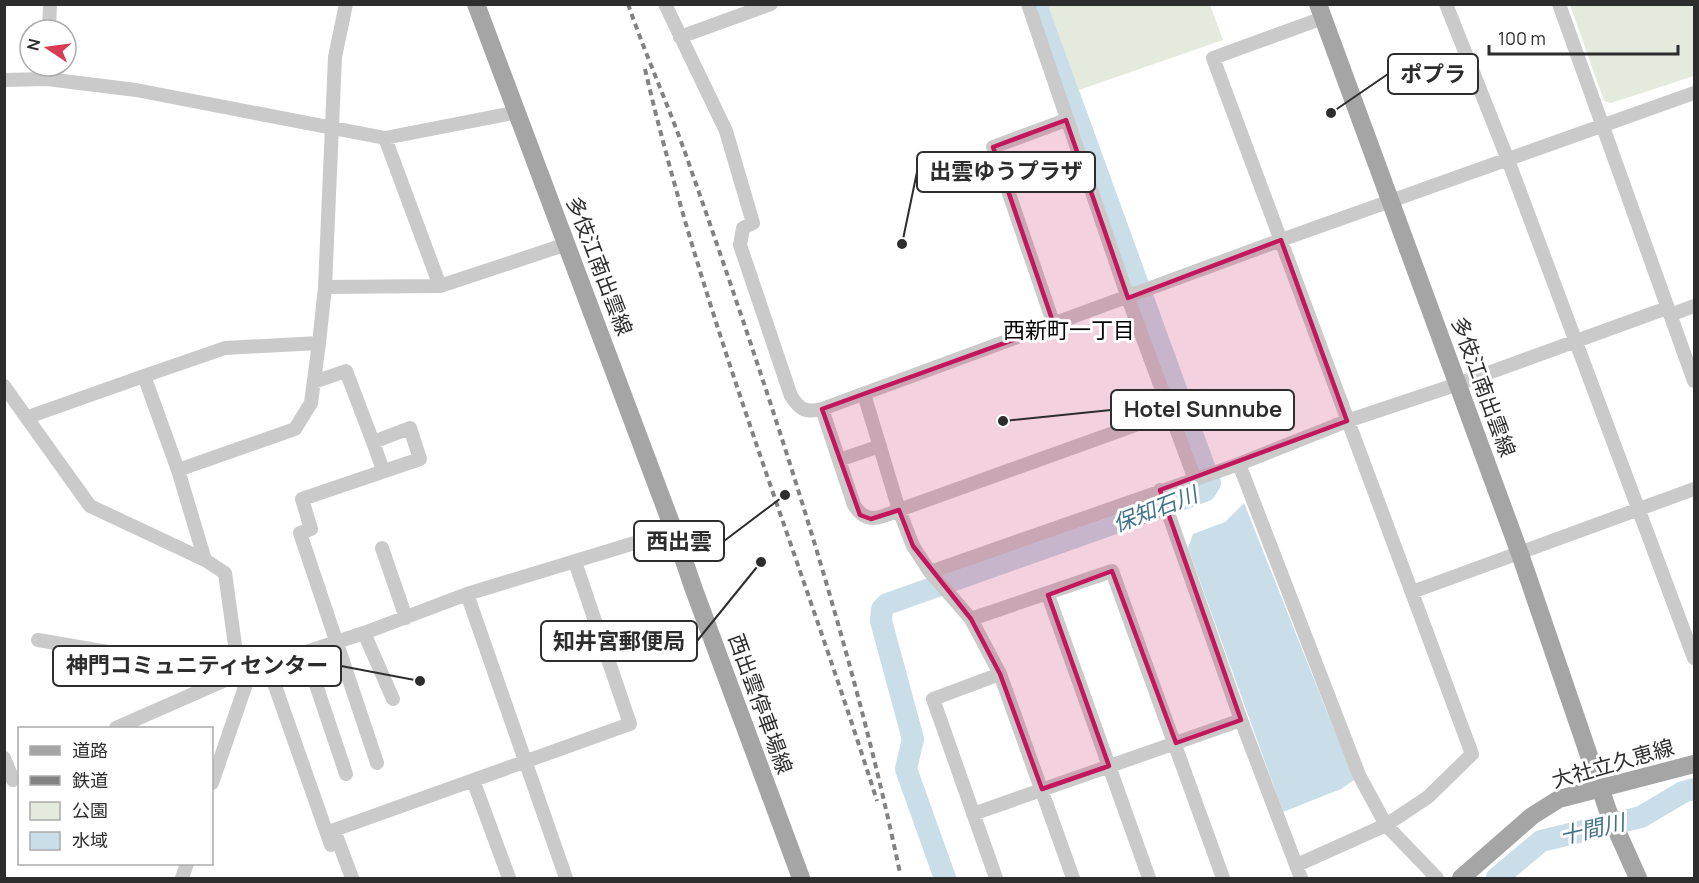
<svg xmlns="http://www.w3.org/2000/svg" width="1699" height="883" viewBox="0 0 1699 883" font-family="Manrope,'Noto Sans JP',sans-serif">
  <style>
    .green { fill: #e4eadc }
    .water { fill: #c9dee8 }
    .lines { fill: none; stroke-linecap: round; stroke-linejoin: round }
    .river { stroke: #c9dee8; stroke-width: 22 }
    .minor { stroke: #cacaca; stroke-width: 14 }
    .major { stroke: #a5a5a5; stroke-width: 18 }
    .rail { stroke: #828282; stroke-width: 4; stroke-dasharray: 6 4.5; stroke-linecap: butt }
    .marked { fill: #c2185b; fill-opacity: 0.2; stroke: #c2185b; stroke-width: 4.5; stroke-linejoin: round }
    .labels { text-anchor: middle; stroke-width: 6; stroke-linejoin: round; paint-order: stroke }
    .street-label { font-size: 21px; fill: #2d2d2d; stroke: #fff }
    .neighbourhood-label { font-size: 22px; fill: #000; stroke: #fff }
    .water-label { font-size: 22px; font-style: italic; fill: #427289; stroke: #fff }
    .leader { fill: none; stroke: #2d2d2d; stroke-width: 2 }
    .callout-dot { fill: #2d2d2d; stroke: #fff; stroke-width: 2 }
    .callout { fill: #fff; stroke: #2d2d2d; stroke-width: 2 }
    .callout-label { font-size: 22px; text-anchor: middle; font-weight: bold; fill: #2d2d2d }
  </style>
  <rect width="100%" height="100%" fill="#fff"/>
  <!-- green -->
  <path class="green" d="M1048,5H1210L1223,40L1079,90Z
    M1570,5H1694V76L1611,103L1604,101Z"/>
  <!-- water -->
  <path class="water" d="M1244,503L1354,780L1341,789L1283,812L1188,548L1193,534L1225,522Z"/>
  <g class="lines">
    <!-- river -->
    <path class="river" d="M945,878L906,769L913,739L881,621L882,609L887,604L1205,491L1210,483L1036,4
      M1497,878L1541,841L1641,817L1683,792L1694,789"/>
    <!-- minor -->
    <path class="minor" d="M665,4L726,131L753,223L743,228L740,245L791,396C800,410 806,413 822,409L1281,240L1694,93
      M1028,4L1128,298L1194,477
      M1446,4L1508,160L1694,658
      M1559,4L1694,381
      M49,30L50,4
      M680,37L771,4
      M4,80L47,79L136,90L385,138L518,112
      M385,138L440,286
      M325,287L440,286L567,244
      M1670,315L1694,306
      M1054,325L993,147L1066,120
      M144,376L225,348L319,343
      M314,382L346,371L373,442
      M4,386L90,506L205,560
      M822,409L854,505C866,525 880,518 899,510L864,394
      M28,417L144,376L178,470
      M839,460L880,446
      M1239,464L1359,775L1386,825L1437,878
      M1160,490L1241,720L1301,878
      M382,548L406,618
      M930,572L1239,464L1347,421L1458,384L1667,308
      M1412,592L1694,489
      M467,594L566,878
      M1048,595L1149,878
      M971,619L1112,571L1223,878
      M364,633L393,699
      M38,640L237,674
      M305,652L346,774
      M268,666L331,845
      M116,728L239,674L364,633L467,594L674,531
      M4,758L13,780
      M377,763L300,533L311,529L302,499L420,459L410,428L373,442L383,470
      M473,780L509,878
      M212,783L246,684L239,674L225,573L205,560L178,470L295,429L311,403L319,343L325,287L335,57L346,4
      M973,814L1241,720
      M1297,865L1386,825L1428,797L1472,754L1213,58L1323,18
      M182,878L187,864
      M352,878L334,830L630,724L575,562
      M996,878L933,699L1000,674
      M1073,878L1000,674L971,619L930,572L913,546L899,510L1169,413"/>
    <!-- major -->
    <path class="major" d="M476,4L674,531L693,587L801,878
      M1318,4L1520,554L1608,811L1638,878
      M1461,878L1532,816L1559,799L1694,764"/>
    <!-- rail -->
    <path class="rail" d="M628,4C646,56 669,107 687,158C769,393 849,630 900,873
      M645,69C703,318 800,557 877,801"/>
  </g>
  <!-- marked area -->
  <path class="marked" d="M1066,120L1128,298L1281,240L1347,421L1160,490L1241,720L1176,743L1112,571L1048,595L1109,766L1042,789L1000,674L971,619L913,546L899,510L871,519L860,515L822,409L1054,325L993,147Z"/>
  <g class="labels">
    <!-- street labels -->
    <g class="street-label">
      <text transform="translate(599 266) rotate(69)" y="7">多伎江南出雲線</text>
      <text transform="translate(1483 387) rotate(70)" y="7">多伎江南出雲線</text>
      <text transform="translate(760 704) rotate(70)" y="7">西出雲停車場線</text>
      <text transform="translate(1613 764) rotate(-16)" y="7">大社立久恵線</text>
    </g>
    <!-- neighbourhood labels -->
    <g class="neighbourhood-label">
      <text x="1069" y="338">西新町一丁目</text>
    </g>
    <!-- water labels -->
    <g class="water-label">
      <text transform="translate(1155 509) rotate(-21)" y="8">保知石川</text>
      <text transform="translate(1592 829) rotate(-13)" y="8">十間川</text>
    </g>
  </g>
  <!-- callouts -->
  <path class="leader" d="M1331 113L1388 74M902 244L917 172M1003 421L1111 410M785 495L724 541M761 562L697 641M420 681L341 666"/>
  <g class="callout-dot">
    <circle cx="1331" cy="113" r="6"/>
    <circle cx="902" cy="244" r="6"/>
    <circle cx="1003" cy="421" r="6"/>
    <circle cx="785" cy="495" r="6"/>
    <circle cx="761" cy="562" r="6"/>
    <circle cx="420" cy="681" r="6"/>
  </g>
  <g class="callout">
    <rect x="1388" y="54" width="90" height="40" rx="6"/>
    <rect x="917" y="152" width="178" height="40" rx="6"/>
    <rect x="1111" y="390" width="183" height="40" rx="6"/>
    <rect x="634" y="521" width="90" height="40" rx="6"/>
    <rect x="541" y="621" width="156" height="40" rx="6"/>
    <rect x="53" y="646" width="288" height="40" rx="6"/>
  </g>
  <g class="callout-label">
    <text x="1433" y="82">ポプラ</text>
    <text x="1006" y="179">出雲ゆうプラザ</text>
    <text x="1203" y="417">Hotel Sunnube</text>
    <text x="679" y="549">西出雲</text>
    <text x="619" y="649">知井宮郵便局</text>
    <text x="197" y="673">神門コミュニティセンター</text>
  </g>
  <!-- border -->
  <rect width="1699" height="883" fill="none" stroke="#2d2d2d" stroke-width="12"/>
  <!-- legend -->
  <rect x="18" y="727" width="195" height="138" fill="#ffffff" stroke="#ababab" stroke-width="1.5"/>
  <rect x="30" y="746" width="30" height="9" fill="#a5a5a5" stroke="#ababab" stroke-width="1.5"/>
  <text x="72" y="757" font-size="18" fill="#2d2d2d">道路</text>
  <rect x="30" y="776" width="30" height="9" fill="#828282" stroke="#ababab" stroke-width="1.5"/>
  <text x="72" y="787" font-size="18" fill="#2d2d2d">鉄道</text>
  <rect x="30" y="802" width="30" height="18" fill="#e4eadc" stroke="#ababab" stroke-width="1.5"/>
  <text x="72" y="817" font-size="18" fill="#2d2d2d">公園</text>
  <rect x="30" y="832" width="30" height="18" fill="#c9dee8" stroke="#ababab" stroke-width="1.5"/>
  <text x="72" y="847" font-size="18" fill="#2d2d2d">水域</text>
  <!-- north arrow -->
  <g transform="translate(48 48) rotate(283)"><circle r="28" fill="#ffffff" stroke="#ababab" stroke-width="1.5"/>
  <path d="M0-4.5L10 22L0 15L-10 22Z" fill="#d83c52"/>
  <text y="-9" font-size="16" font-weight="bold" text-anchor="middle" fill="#2d2d2d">N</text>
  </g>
  <!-- scale -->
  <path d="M1489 45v9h189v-9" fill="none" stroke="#2d2d2d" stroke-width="3"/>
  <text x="1498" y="45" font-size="18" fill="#2d2d2d" stroke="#ffffff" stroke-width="4.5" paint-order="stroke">100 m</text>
</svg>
